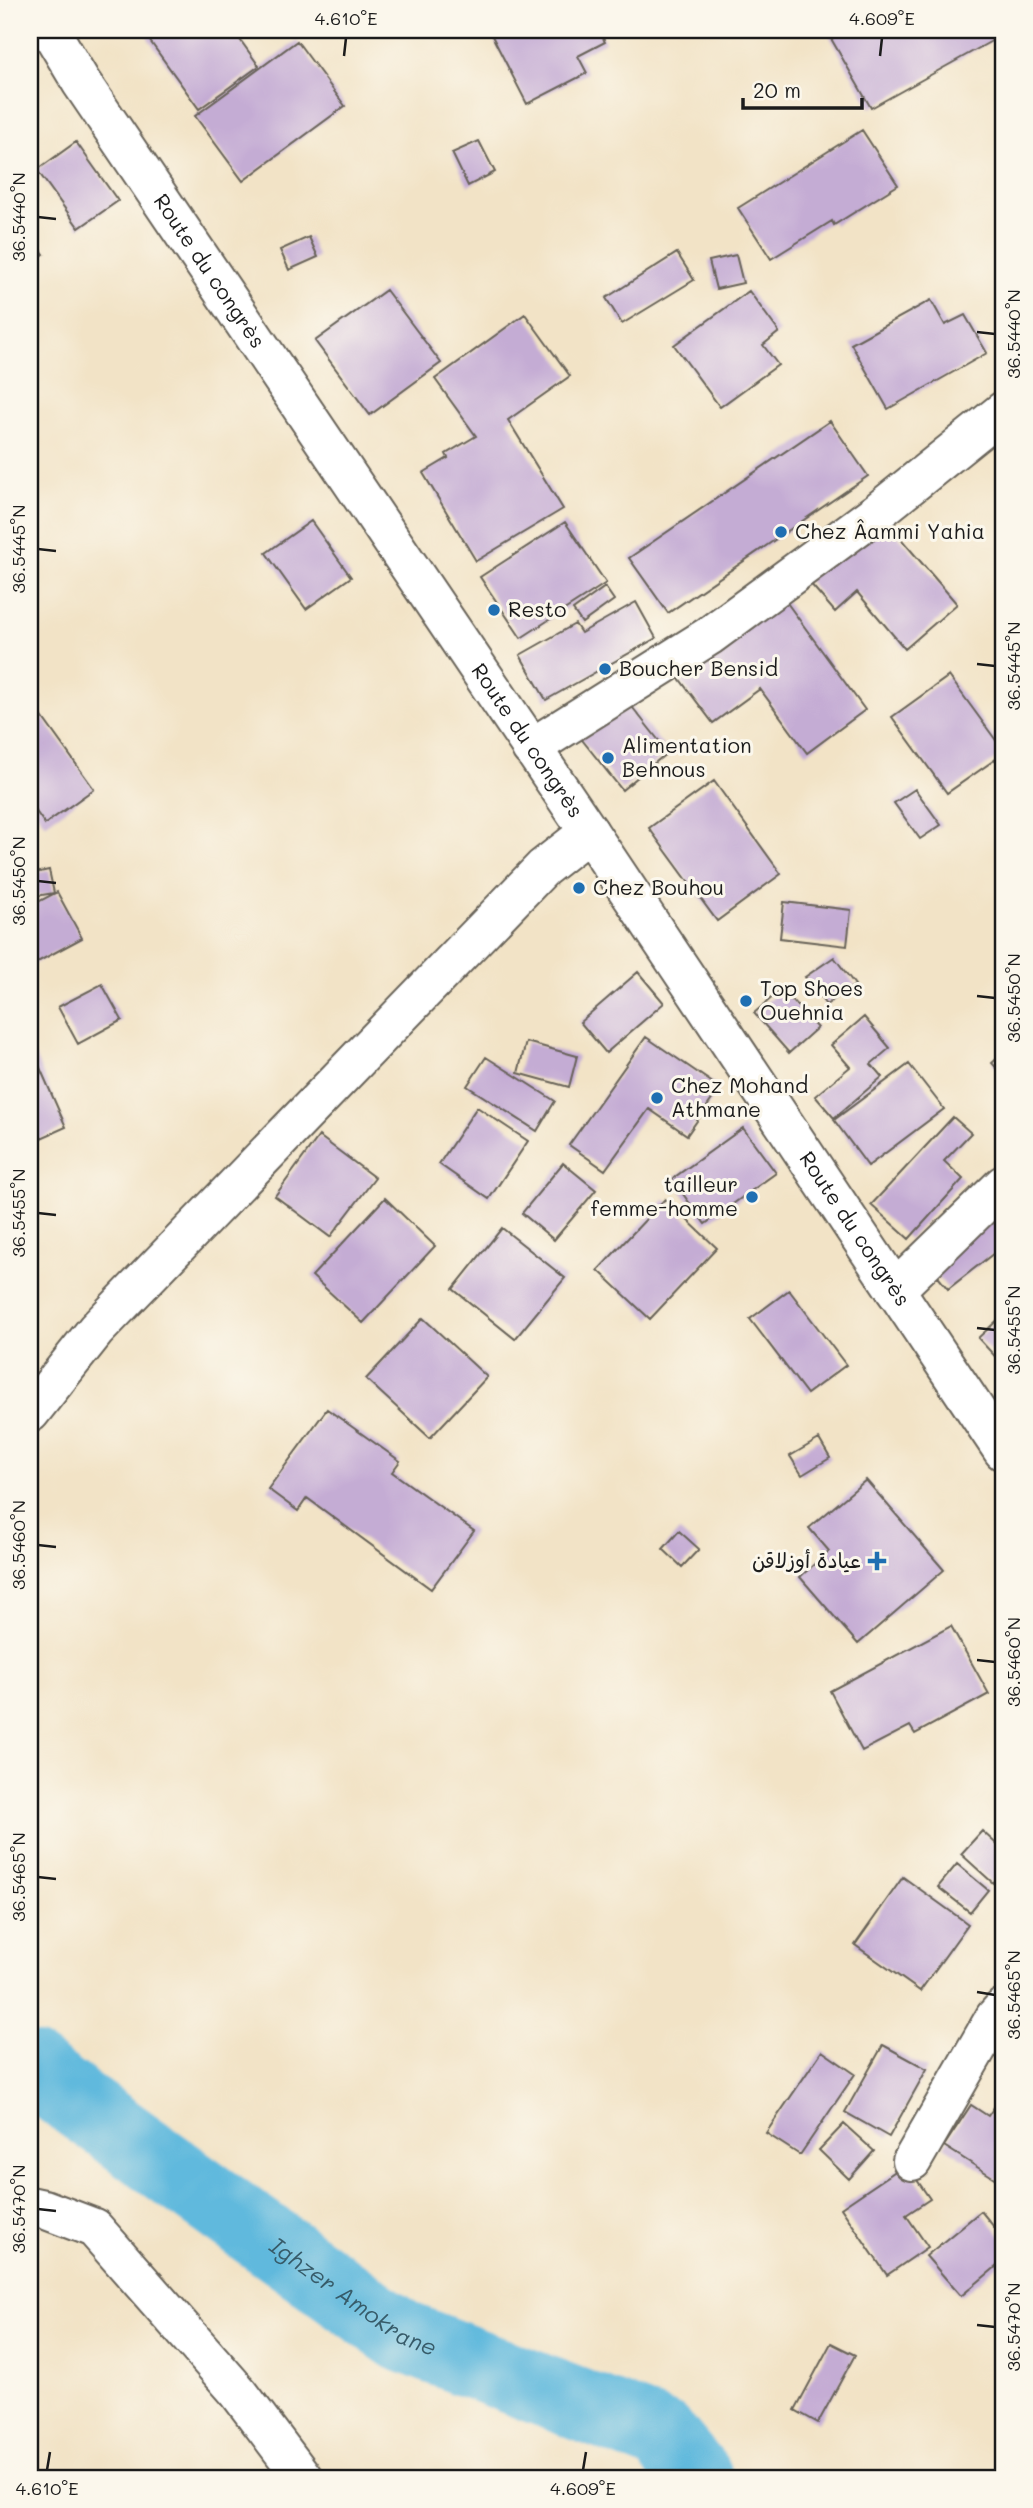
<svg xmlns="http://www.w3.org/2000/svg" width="1033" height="2508" viewBox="0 0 1033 2508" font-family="Mali,'Playpen Sans Arabic',sans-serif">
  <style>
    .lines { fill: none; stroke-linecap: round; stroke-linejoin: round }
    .river { stroke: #60b9dd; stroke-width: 72 }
    .building { fill: #c4acd4 }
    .minor-casing { stroke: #676258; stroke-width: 42 }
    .major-casing { stroke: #676258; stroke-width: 42 }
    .minor { stroke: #fff; stroke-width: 38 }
    .major { stroke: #fff; stroke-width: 38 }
    .ticks { fill: none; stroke: #1c1c1c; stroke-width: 2.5 }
    .poi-dot { fill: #1f6fb2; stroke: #fbf7ec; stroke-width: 2.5 }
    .labels { text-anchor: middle; stroke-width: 6; stroke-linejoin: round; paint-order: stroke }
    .street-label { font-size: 21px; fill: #1c1c1c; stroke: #fbf7ec }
    .poi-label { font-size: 21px; fill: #1c1c1c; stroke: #fbf7ec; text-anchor: start }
    .water-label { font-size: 23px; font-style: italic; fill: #375b69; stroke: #fbf7ec }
    .neatline { fill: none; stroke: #1c1c1c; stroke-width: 2.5 }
    .ticks-label { font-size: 18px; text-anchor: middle; fill: #1c1c1c }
  </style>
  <rect width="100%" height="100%" fill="#fbf7ec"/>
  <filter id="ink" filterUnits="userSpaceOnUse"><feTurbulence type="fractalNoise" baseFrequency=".0143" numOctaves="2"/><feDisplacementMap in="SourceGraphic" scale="14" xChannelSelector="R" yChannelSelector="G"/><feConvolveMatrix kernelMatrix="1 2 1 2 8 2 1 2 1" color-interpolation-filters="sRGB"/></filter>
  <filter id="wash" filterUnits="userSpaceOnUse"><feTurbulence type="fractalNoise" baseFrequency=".00686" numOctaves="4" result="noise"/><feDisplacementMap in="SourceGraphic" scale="28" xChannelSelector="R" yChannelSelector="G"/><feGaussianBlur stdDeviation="1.57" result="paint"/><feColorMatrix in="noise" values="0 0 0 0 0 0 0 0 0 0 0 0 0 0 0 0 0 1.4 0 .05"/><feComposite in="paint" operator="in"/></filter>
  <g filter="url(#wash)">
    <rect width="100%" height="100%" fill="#f2e3c6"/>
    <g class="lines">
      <!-- river -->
      <path class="river" id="s1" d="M30,2069L402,2336L663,2437L697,2478"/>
    </g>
    <g id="blocks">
      <!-- building -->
      <path class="building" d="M142,30H233L259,66L199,109Z
        M489,30H599L605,42L578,56L587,73L527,104Z
        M826,30H992L997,38L871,108Z
        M297,41L345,106L243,181L195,116Z
        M862,130L898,185L834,225L832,221L771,259L738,208Z
        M479,141L495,172L468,186L452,153Z
        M76,142L118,201L79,228L37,170Z
        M30,235L44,254L30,264Z
        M309,237L318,257L289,270L280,250Z
        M677,253L694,280L622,324L606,298Z
        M736,255L743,283L716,289L709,261Z
        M386,290L441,363L370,415L315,341Z
        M749,291L779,332L763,345L778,365L720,407L674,345Z
        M931,300L945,325L965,315L987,353L888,409L851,344Z
        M525,314L570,376L508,420L563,509L476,561L423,473L448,458L446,454L476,436L435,379Z
        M830,421L868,476L668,613L629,558Z
        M871,504L957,604L905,649L857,592L835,612L797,568Z
        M311,521L351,577L306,609L266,553Z
        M565,522L606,583L521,638L480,577Z
        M605,587L614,600L582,623L573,610Z
        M782,596L865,710L807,753L760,689L713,723L669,665Z
        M636,602L656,638L546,700L520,655L575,624L581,633Z
        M949,676L1003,750V754L947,793L892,717Z
        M625,698L668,752L622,790L579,736Z
        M30,700L94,789L45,824L30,803Z
        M714,781L781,874L717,921L649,828Z
        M915,789L941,825L920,839L894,803Z
        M49,870L54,893L30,897V874Z
        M57,892L82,938L30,966V906Z
        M784,902L851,910L847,946L780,938Z
        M834,957L855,985L826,1005L805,977Z
        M638,972L664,1003L606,1053L580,1022Z
        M102,984L122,1020L78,1044L58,1007Z
        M782,989L817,1028L789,1053L754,1013Z
        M864,1017L890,1048L871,1064L882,1077L834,1118L815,1096L850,1067L831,1045Z
        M646,1037L720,1088L687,1135L649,1109L605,1170L569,1145Z
        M526,1042L577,1056L569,1087L518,1073Z
        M30,1045L66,1127L30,1143Z
        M1003,1053V1075L992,1063Z
        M486,1057L555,1101L537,1131L467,1086Z
        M909,1064L944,1109L868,1166L834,1120Z
        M477,1107L528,1141L489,1199L439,1164Z
        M953,1117L971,1133L944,1161L963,1179L909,1239L871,1205Z
        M743,1128L776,1173L705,1224L672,1179Z
        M319,1136L375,1178L330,1237L275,1196Z
        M563,1163L596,1190L554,1240L522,1213Z
        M385,1198L435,1246L363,1323L312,1276Z
        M665,1199L717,1248L650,1319L598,1270Z
        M1003,1206V1246L948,1289L929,1266Z
        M502,1228L565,1278L515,1339L453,1289Z
        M789,1290L846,1365L807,1394L750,1319Z
        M1003,1315V1365L978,1338Z
        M423,1318L487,1377L430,1438L366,1379Z
        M327,1409L400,1461L392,1472L474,1531L431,1589L307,1498L298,1511L268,1489Z
        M819,1439L830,1458L802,1475L790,1456Z
        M866,1480L944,1570L858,1644L800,1577L829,1551L809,1528Z
        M679,1531L699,1549L682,1567L663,1549Z
        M951,1626L989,1694L915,1734L910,1726L862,1751L830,1691Z
        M982,1831L1003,1850V1872L993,1883L961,1854Z
        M957,1864L988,1890L970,1912L938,1887Z
        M903,1877L968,1924L920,1991L855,1945Z
        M883,2045L927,2069L889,2137L845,2112Z
        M822,2051L855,2074L800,2155L766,2133Z
        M997,2103L1003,2107V2175L999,2181L944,2146L971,2105L988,2116Z
        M844,2124L874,2151L849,2179L819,2150Z
        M906,2164L930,2199L906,2215L928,2247L887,2275L841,2208Z
        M981,2211L1003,2238V2261L961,2296L926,2256Z
        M831,2343L855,2355L818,2423L795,2410Z"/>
    </g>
  </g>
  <g filter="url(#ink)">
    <use href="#blocks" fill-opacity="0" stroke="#676258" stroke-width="2"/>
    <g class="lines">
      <defs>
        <path id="minor" d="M531,748L709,636L876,513L1003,411
          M895,1290L1003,1185
          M30,1413L96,1330L543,868L589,832
          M912,2161L995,2017L1003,2008
          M30,2206L44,2209L94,2228L239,2393L303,2478"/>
        <g id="major">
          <path id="s2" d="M50,30L81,82L589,832L1003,1451"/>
        </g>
      </defs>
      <!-- minor casing -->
      <use href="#minor" class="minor-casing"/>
      <!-- major casing -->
      <use href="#major" class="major-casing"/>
      <!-- minor -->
      <use href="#minor" class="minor"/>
      <!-- major -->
      <use href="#major" class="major"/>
    </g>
  </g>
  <!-- ticks -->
  <path class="ticks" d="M344,56L346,38M880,56L882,38M38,217L56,219M977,332L995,334M38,549L56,551M977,664L995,666M38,881L56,883M977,996L995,998M38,1213L56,1215M977,1328L995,1330M38,1545L56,1547M977,1660L995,1662M38,1877L56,1879M977,1992L995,1995M38,2209L56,2211M977,2325L995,2327M47,2470L50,2452M583,2470L586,2452"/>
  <!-- markers -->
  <g class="poi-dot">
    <circle cx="781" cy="532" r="7"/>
    <circle cx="494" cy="610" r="7"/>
    <circle cx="605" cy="669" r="7"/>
    <circle cx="608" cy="758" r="7"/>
    <circle cx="579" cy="888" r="7"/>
    <circle cx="746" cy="1001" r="7"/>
    <circle cx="657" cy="1098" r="7"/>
    <circle cx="752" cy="1197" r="7"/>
    <path d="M873.5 1550.5h7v7h7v7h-7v7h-7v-7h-7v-7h7z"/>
  </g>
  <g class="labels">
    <!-- street labels -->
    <g class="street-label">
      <text dy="7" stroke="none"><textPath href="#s2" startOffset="289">Route du congrès</textPath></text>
      <text dy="7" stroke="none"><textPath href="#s2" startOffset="856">Route du congrès</textPath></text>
      <text dy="7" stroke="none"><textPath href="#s2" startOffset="1444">Route du congrès</textPath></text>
    </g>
    <!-- poi labels -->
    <g class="poi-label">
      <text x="795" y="539">Chez Âammi Yahia</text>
      <text x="508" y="617">Resto</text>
      <text x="619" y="676">Boucher Bensid</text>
      <text x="622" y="753">Alimentation<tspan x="622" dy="24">Behnous</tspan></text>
      <text x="593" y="895">Chez Bouhou</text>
      <text x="760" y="996">Top Shoes<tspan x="760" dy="24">Ouehnia</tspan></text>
      <text x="671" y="1093">Chez Mohand<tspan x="671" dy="24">Athmane</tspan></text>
      <text x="738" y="1192" text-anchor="end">tailleur<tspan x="738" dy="24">femme-homme</tspan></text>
      <text x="861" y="1568" text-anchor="end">عيادة أوزلاقن</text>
    </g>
    <!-- water labels -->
    <g class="water-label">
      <text dy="8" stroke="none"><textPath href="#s1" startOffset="396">Ighzer Amokrane</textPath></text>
    </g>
  </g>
  <!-- margin -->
  <rect width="1033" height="2508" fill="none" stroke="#fbf7ec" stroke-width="77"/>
  <!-- scale -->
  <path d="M743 98v10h119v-10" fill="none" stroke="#1c1c1c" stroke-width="3.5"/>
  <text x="753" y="98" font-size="21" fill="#1c1c1c" stroke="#fbf7ec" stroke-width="5" paint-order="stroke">20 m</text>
  <rect x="38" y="38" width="957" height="2432" class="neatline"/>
  <g class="ticks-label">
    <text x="346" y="25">4.610°E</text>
    <text x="882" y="25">4.609°E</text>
    <text transform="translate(19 217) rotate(-90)" y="6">36.5440°N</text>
    <text transform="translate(1014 334) rotate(-90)" y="6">36.5440°N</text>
    <text transform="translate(19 549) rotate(-90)" y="6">36.5445°N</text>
    <text transform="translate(1014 666) rotate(-90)" y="6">36.5445°N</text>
    <text transform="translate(19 881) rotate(-90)" y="6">36.5450°N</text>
    <text transform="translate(1014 998) rotate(-90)" y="6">36.5450°N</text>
    <text transform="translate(19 1213) rotate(-90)" y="6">36.5455°N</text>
    <text transform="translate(1014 1330) rotate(-90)" y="6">36.5455°N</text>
    <text transform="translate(19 1545) rotate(-90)" y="6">36.5460°N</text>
    <text transform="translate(1014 1662) rotate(-90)" y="6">36.5460°N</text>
    <text transform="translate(19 1877) rotate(-90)" y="6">36.5465°N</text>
    <text transform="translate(1014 1995) rotate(-90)" y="6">36.5465°N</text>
    <text transform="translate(19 2209) rotate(-90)" y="6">36.5470°N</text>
    <text transform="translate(1014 2327) rotate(-90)" y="6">36.5470°N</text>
    <text x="47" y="2495">4.610°E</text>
    <text x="583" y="2495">4.609°E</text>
  </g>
</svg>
